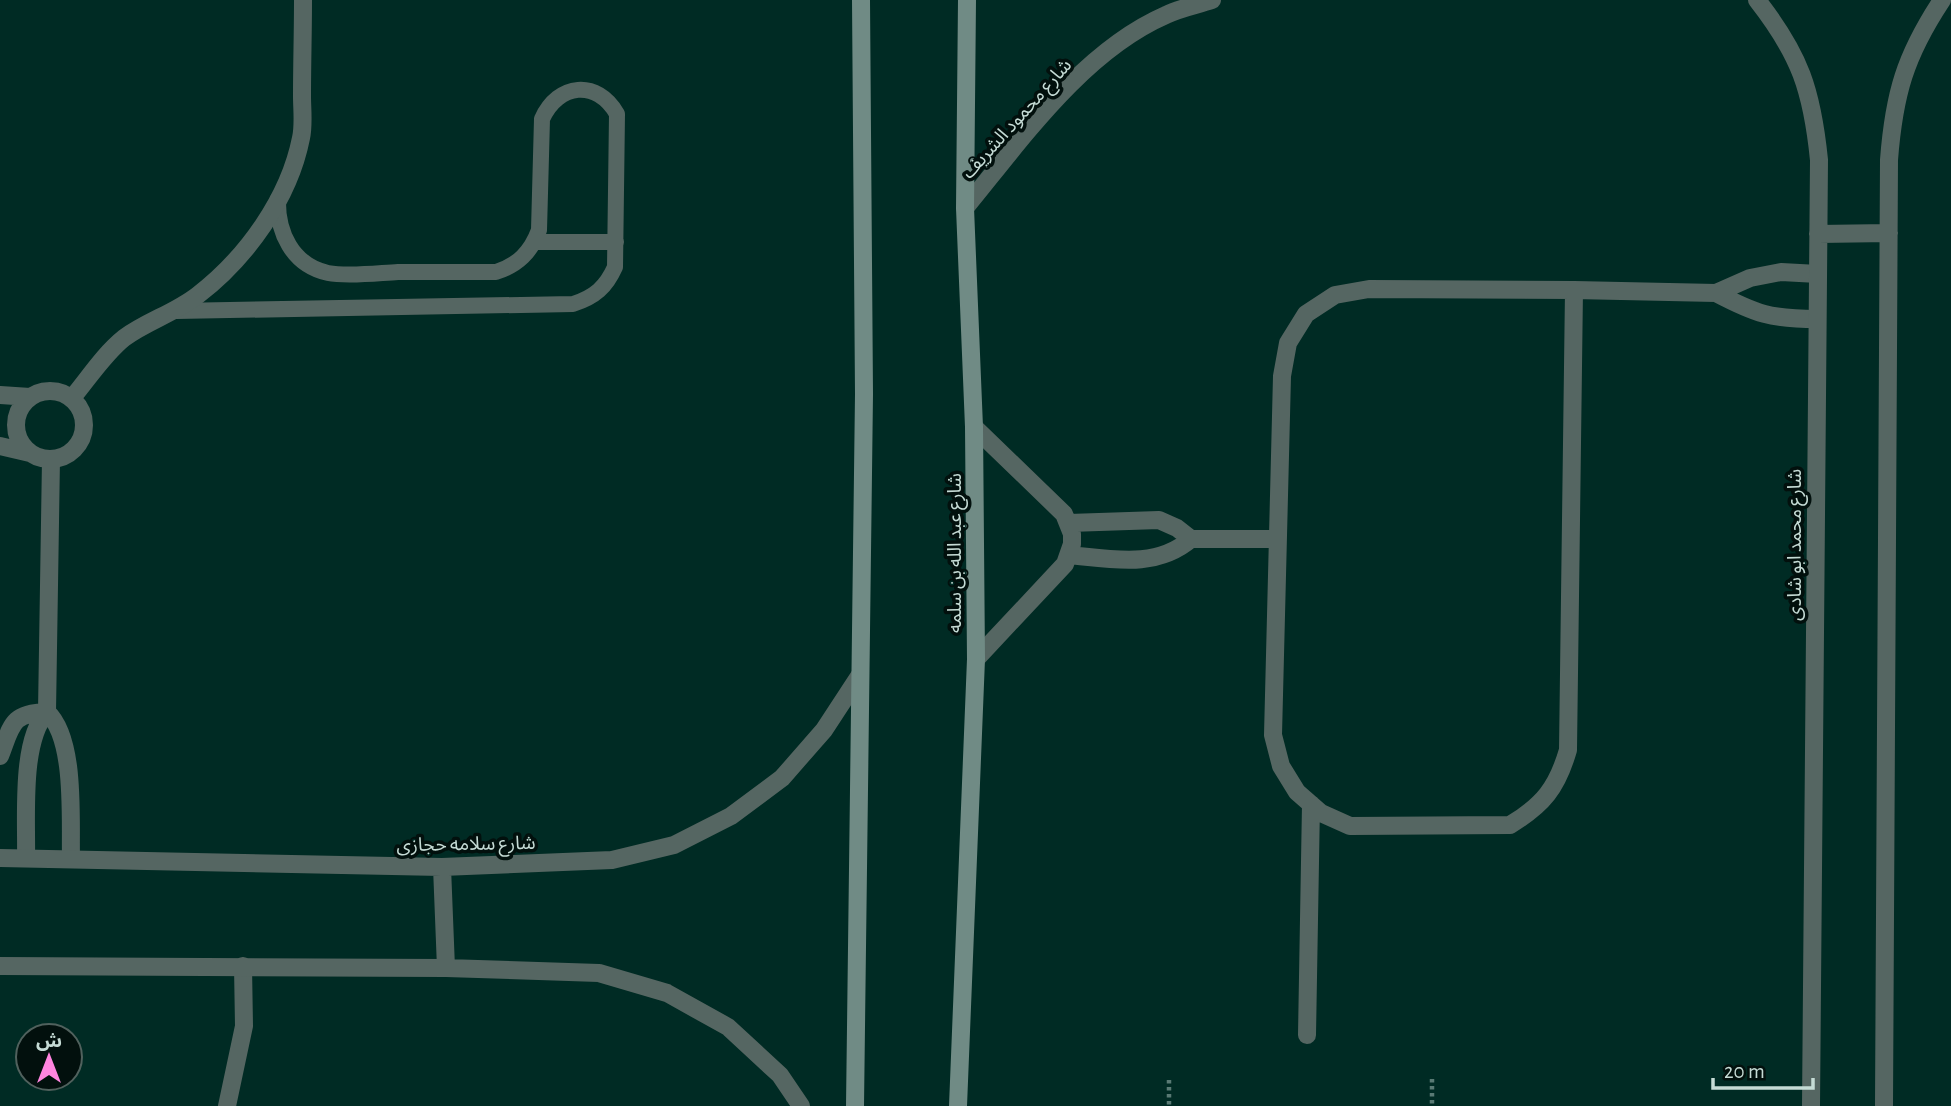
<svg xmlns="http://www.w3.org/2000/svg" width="1951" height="1106" viewBox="0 0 1951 1106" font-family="'Alegreya Sans','Noto Sans Arabic',sans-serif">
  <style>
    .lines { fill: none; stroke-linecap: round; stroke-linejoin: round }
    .path { stroke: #597a74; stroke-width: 4.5; stroke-dasharray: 3.5 3.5; stroke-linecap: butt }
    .service { stroke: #556662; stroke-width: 16 }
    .minor { stroke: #556662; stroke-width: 18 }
    .tertiary { stroke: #556662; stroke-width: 18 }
    .secondary { stroke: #708b85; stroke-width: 18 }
    .labels { text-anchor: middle; stroke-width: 7; stroke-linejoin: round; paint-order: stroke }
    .street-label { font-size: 19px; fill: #c5dbd5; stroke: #02100d }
  </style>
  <rect width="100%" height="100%" fill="#002b24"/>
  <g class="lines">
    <!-- path -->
    <path class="path" d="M1432,1079V1106
      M1169,1080V1106"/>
    <!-- service -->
    <path class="service" d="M535,242H616
      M176,311L573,304C595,297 606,287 615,267L617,114C597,79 558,83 542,119L539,230C531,252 518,265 496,272C463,272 431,272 398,272C378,273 348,277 328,273C292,265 277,232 278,199"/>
    <!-- minor -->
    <path class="minor" d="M1369,289L1574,290L1568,750C1557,788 1543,805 1510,825L1350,826L1321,813L1297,792L1281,766L1273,735L1282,376L1288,343L1306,314L1335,295Z
      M1574,290L1716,293L1750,278L1781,272L1818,274
      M1716,293C1756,314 1771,319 1817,319
      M16 425a34 34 0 1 1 68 0a34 34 0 1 1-68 0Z
      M0,395L30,397
      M72,398C88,379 104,354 124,338C147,321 175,313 198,295C246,258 289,199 301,138C304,125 302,110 302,96C302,64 303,32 303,0
      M974,427L1064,514L1072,534V544L1065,564L976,659
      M0,446L30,453
      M1069,523L1159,520L1177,528L1191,539H1277
      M1069,555C1112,559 1156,569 1191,539
      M0,756C12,725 11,713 47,712C76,739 70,819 71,858
      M26,858C27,819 20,741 47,712L51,459
      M1307,1035L1311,804
      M227,1106L244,1026L243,966"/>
    <!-- tertiary -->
    <path class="tertiary" d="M1757,0C1800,55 1812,90 1819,160L1811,1106
      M965,208C1021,140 1083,51 1166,15C1180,8 1197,5 1212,0
      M1818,234L1889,233
      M0,858L442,867L612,860L674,845L731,816L782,778L824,730L860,675
      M442,867L446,968
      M0,966L446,968L599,973L667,993L728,1027L780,1075L801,1106
      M1884,1106L1889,160C1894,94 1905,56 1942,0"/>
    <!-- secondary -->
    <path class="secondary" d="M855,1106L864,394L861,0
      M958,1106L976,659L974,427L965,208L967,0"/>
  </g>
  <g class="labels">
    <!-- street labels -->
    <g class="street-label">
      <text transform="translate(1016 118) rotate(-48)" y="7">شارع محمود الشريف</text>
      <text transform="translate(1794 545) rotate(-90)" y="7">شارع محمد ابو شادى</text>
      <text transform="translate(954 553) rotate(-90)" y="7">شارع عبد الله بن سلمه</text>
      <text transform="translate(466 843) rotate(-1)" y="7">شارع سلامه حجازى</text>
    </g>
  </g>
  <!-- north arrow -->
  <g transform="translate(49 1057)"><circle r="33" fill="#02100d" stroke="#50615d" stroke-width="2"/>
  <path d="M0-5L12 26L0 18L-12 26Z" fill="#ff85df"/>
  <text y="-10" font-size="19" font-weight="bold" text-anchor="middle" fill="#c5dbd5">ش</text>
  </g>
  <!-- scale -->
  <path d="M1713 1078v10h100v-10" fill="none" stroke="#c5dbd5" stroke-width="3.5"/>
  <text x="1724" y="1078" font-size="21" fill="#c5dbd5" stroke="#02100d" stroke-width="5" paint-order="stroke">20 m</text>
</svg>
